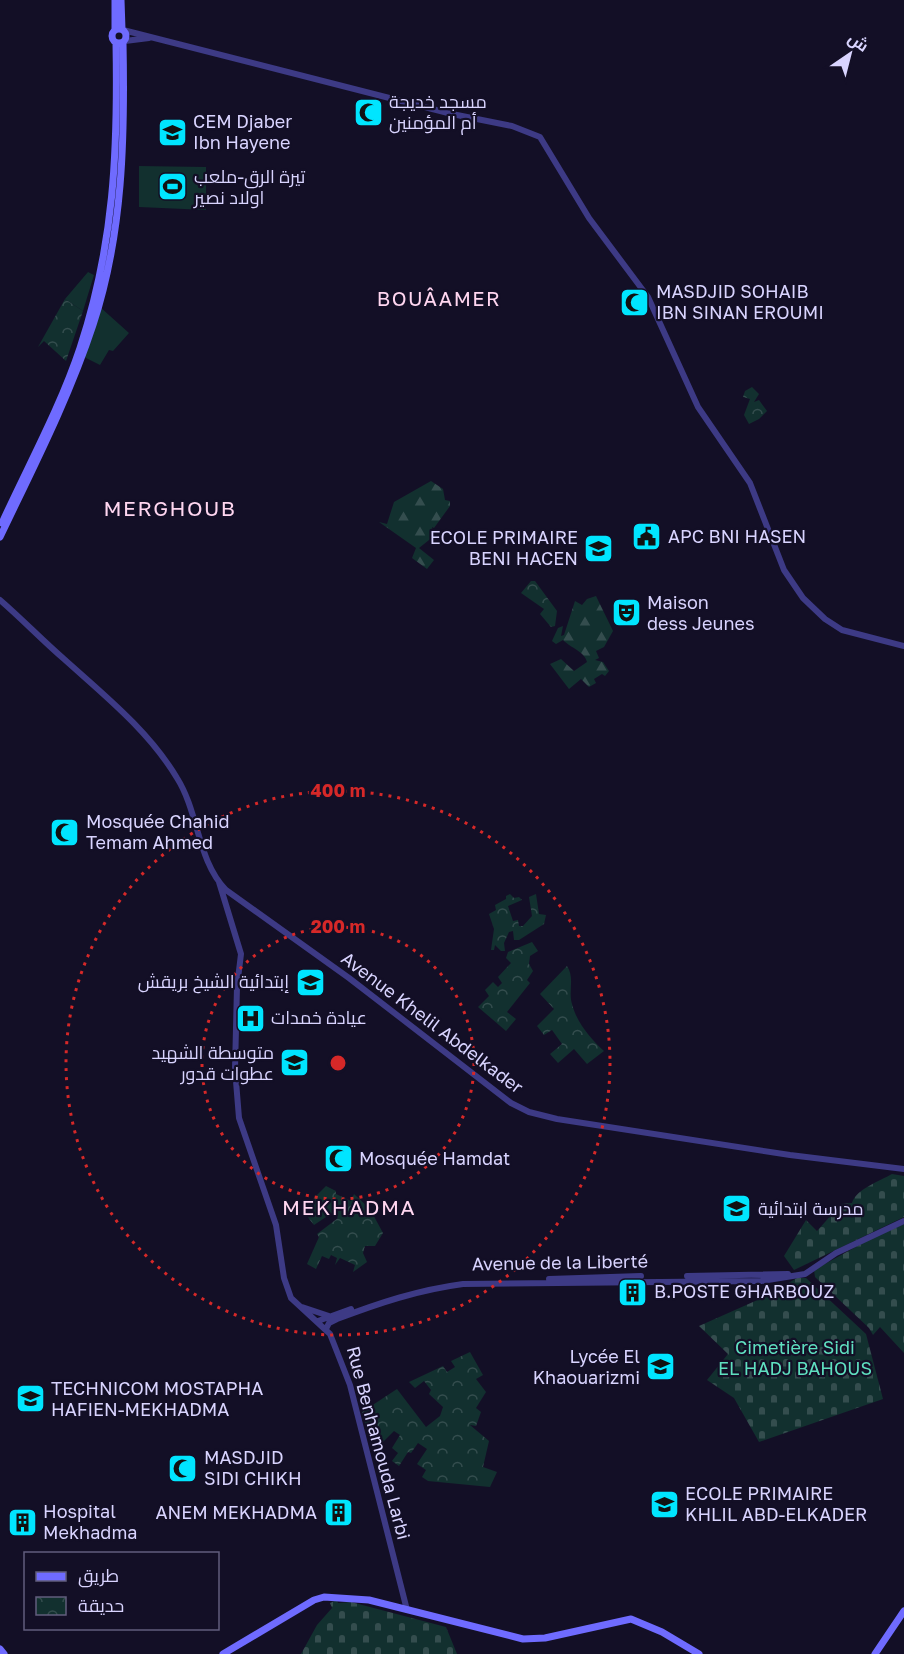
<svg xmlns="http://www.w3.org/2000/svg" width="904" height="1654" viewBox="0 0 904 1654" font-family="'Golos Text',Cairo,sans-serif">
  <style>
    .grass { fill: #12302f }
    .forest { fill: url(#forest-firs) }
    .cemetery { fill: url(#cemetery-stones) }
    .park { fill: url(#park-crowns) }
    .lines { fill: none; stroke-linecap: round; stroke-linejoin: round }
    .tertiary { stroke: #3d3a85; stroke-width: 6 }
    .secondary { stroke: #6f6bff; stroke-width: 7 }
    .ring { fill: none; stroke: #d62828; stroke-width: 3; stroke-dasharray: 3 6 }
    .labels { text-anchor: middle; stroke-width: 4.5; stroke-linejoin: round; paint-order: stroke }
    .poi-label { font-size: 18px; fill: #d9d4ff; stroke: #130f26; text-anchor: start }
    .street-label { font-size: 18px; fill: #d9d4ff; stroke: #130f26 }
    .park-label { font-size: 18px; fill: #5fe0c0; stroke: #130f26 }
    .neighbourhood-label { font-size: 20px; letter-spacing: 1.5px; fill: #ffd6f0; stroke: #130f26 }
    .quarter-label { font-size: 21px; letter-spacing: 1.5px; fill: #ffd6f0; stroke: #130f26 }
    .centre { fill: #d62828; stroke: #130f26; stroke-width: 3 }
    .ring-label { font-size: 18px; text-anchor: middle; font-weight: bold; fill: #d62828; stroke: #130f26; stroke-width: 4.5; stroke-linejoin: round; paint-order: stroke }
  </style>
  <defs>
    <pattern id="forest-firs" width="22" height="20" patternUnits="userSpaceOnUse" patternTransform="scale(1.5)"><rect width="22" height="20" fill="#12302f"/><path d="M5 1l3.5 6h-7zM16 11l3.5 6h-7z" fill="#344d4e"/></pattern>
    <pattern id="cemetery-stones" width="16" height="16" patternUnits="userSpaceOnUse" patternTransform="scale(1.5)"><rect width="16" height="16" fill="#12302f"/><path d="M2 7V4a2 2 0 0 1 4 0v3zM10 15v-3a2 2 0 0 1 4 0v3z" fill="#344d4e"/></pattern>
    <pattern id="park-crowns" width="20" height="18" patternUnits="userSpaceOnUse" patternTransform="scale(1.5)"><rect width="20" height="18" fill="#12302f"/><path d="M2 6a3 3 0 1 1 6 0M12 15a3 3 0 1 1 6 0" fill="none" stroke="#344d4e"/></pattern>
  </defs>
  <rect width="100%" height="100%" fill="#130f26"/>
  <!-- grass -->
  <path class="grass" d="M139,166L206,167V210L139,207Z
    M88,272L94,275L83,311L65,299Z
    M100,307L129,333L113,351L109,350L100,365L82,356Z"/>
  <!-- forest -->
  <path class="forest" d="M431,481L443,489L445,500L450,501V506L434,528L432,527L434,536L419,548L434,560L427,569L412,558L416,548L379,522L387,524L394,502Z
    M596,596L613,631L604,647L596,651L599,658L595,660L603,662L609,671L605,676L602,674L594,679L596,683L589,687L581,679L569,689L550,664L561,659L574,671L587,662C585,652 571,648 563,640L556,644L552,641L558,628L563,626L561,636L564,635L575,601L582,605L587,599Z"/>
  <!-- cemetery -->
  <path class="cemetery" d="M892,1174L904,1176V1217L794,1270L784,1256L806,1220L817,1231L841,1204L852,1203C856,1189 880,1181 892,1174Z
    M904,1224V1353L880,1327L873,1335L869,1328L815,1277L814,1270L872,1238Z
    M797,1278H806L866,1334L883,1399L759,1442L734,1398L707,1380L728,1354L699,1326L762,1298Z
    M337,1600L338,1603L351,1602L446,1627L457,1654H301L317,1625L332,1608L330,1603Z"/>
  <!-- park -->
  <path class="park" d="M65,299L83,311L66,361L44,341L38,347Z
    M752,387L759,394L754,402L759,400L767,411L759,419L749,424L744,415L750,399L743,397L745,391Z
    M531,581H535L557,611L555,626L551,627L540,614L544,609L521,593Z
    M510,894L514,898L519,897L522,900L508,906L513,921L518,920L519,926H523L532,916L529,897L536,894L539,914L546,915L544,924L519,940H514L513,931L509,932L504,943L505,951H501L495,945L494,950H491L494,929L489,914L496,910L495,905L506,899V896Z
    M532,942L538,951L530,956L529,964L533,971L527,980L530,983L507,1012L516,1019L506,1031L478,1007L489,996L485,990L493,982L498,987L502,983L498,977L511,963L506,958L508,952Z
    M567,966C575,978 568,991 572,1004C577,1023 590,1038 604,1051L587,1064L574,1049L558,1063L550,1054L562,1044L552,1030L544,1035L537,1026L554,1009L540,994Z
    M326,1186L336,1191V1194L351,1201L354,1194L370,1209L383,1233L375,1246H365L363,1253L367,1262L353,1272L355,1265L340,1258L335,1265L337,1258L331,1255L329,1259L322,1256L316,1269L307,1264L319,1237L317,1234L338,1218L332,1213L314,1225L302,1210Z
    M470,1352L483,1375L476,1379L486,1392L476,1408L481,1412L476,1426L470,1425L489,1441L483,1467L497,1472L490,1487L428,1481L422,1477L426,1470L417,1464L427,1449L418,1443L411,1453L408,1452L399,1466L392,1461L398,1453L392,1448L400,1435L394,1431L373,1452L362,1412L397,1389L426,1427L440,1416L443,1407L429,1394L431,1390L424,1381L415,1388L409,1382L443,1366L447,1372L455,1367L451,1361Z"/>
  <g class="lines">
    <!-- tertiary -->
    <path class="tertiary" d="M123,30L452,114L512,126L540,137L589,218L648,297L698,407L750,483L784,570L803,598L825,619L842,630L904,646
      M125,41L149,38
      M0,600C22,619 42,640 64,659C104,695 149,731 177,778C199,813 197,860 226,890L349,978L511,1103L529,1112L557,1119L790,1155L904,1169
      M219,882L241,954L237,987L235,1069L239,1118L276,1225L284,1278L291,1298L330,1334L350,1385L407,1610
      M687,1276L788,1274
      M549,1279L641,1276
      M302,1307L329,1316
      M318,1321L351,1309
      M326,1329L329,1323L337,1319C379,1303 418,1290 463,1284L761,1281L805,1274L836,1253L904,1221"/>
    <!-- secondary -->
    <path class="secondary" d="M115,0V30
      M121,0L122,29
      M112 36a7 7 0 1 1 14 0a7 7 0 1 1-14 0Z
      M2,523C28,466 60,408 80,348C114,245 118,151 116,43
      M0,537C33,468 69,398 93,325C123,234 125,138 123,42
      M0,1649L4,1654
      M223,1654L314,1600L324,1597L369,1600L523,1639L545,1638L631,1619L662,1632L699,1654
      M875,1654L904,1611"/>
  </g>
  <!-- distance rings -->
  <g class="ring">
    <circle cx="338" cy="1063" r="136"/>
    <circle cx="338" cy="1063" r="272"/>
  </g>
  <!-- icons -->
  <defs>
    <symbol id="mosque-square" viewBox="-11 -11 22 22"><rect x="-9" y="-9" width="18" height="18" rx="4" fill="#00e5ff" stroke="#130f26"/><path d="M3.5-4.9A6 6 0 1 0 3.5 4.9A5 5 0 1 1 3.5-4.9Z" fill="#111"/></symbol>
    <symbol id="school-square" viewBox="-11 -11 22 22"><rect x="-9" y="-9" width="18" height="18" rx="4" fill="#00e5ff" stroke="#130f26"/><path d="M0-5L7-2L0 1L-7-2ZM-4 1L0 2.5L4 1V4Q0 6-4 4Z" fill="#111"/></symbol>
    <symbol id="stadium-square" viewBox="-11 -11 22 22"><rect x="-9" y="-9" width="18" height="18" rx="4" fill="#00e5ff" stroke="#130f26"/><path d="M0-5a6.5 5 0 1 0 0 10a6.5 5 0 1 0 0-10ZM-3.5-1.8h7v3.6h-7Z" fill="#111"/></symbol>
    <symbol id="civic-square" viewBox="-11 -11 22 22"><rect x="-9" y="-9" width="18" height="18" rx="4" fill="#00e5ff" stroke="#130f26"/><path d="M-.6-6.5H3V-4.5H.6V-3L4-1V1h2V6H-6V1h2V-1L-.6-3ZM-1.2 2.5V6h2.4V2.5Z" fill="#111"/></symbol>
    <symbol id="theatre-square" viewBox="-11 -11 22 22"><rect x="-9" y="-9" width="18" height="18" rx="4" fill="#00e5ff" stroke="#130f26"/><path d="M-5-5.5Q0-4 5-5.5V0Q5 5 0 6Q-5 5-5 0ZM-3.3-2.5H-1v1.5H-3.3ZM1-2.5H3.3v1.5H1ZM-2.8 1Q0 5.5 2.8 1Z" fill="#111"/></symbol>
    <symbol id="hospital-square" viewBox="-11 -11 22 22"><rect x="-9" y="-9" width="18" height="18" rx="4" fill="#00e5ff" stroke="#130f26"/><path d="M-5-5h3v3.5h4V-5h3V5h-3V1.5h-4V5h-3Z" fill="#111"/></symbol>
    <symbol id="building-square" viewBox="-11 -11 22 22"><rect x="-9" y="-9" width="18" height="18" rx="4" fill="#00e5ff" stroke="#130f26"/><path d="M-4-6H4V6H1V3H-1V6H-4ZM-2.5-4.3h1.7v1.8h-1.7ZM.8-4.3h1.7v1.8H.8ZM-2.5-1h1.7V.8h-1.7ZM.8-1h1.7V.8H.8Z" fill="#111"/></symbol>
  </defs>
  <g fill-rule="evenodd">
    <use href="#mosque-square" x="352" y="96" width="33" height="33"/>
    <use href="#school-square" x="156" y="116" width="33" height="33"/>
    <use href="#stadium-square" x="156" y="170" width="33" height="33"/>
    <use href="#mosque-square" x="618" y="286" width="33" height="33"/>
    <use href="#civic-square" x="630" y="520" width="33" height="33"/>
    <use href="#school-square" x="582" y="532" width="33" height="33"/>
    <use href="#theatre-square" x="610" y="596" width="33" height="33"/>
    <use href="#mosque-square" x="48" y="816" width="33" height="33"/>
    <use href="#school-square" x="294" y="966" width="33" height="33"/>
    <use href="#hospital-square" x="234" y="1002" width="33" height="33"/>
    <use href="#school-square" x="278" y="1046" width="33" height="33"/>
    <use href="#mosque-square" x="322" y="1142" width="33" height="33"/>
    <use href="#school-square" x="720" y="1192" width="33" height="33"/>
    <use href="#building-square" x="616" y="1276" width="33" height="33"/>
    <use href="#school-square" x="644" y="1350" width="33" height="33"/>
    <use href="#school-square" x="14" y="1382" width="33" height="33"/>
    <use href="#mosque-square" x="166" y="1452" width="33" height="33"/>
    <use href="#school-square" x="648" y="1488" width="33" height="33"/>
    <use href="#building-square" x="322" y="1496" width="33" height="33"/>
    <use href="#building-square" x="6" y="1506" width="33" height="33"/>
  </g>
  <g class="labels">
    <!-- poi labels -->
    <g class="poi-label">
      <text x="389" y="108">مسجد خديجة<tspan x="389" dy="21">أم المؤمنين</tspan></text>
      <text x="193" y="128">CEM Djaber<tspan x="193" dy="21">Ibn Hayene</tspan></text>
      <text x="194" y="183">تيرة الرق-ملعب<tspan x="194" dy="21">اولاد نصير</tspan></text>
      <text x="656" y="298">MASDJID SOHAIB<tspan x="656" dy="21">IBN SINAN EROUMI</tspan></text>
      <text x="668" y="543">APC BNI HASEN</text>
      <text x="578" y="544" text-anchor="end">ECOLE PRIMAIRE<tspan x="578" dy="21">BENI HACEN</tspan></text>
      <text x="647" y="609">Maison<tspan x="647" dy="21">dess Jeunes</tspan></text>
      <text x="86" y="828">Mosquée Chahid<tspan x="86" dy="21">Temam Ahmed</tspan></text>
      <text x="289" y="988" text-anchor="end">إبتدائية الشيخ بريقش</text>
      <text x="271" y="1024">عيادة خمدات</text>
      <text x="274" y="1059" text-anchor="end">متوسطة الشهيد<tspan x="274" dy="21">عطوات قدور</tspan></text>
      <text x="359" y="1165">Mosquée Hamdat</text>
      <text x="758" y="1215">مدرسة ابتدائية</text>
      <text x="654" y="1298">B.POSTE GHARBOUZ</text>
      <text x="640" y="1363" text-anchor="end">Lycée El<tspan x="640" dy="21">Khaouarizmi</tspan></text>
      <text x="51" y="1395">TECHNICOM MOSTAPHA<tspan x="51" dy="21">HAFIEN-MEKHADMA</tspan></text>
      <text x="204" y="1464">MASDJID<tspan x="204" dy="21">SIDI CHIKH</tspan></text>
      <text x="685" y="1500">ECOLE PRIMAIRE<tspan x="685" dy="21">KHLIL ABD-ELKADER</tspan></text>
      <text x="43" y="1518">Hospital<tspan x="43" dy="21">Mekhadma</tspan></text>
      <text x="317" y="1519" text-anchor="end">ANEM MEKHADMA</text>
    </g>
    <!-- street labels -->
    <g class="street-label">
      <text transform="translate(432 1023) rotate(37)" y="6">Avenue Khelil Abdelkader</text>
      <text transform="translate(560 1263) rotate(-1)" y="6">Avenue de la Liberté</text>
      <text transform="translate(378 1443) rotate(75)" y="6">Rue Benhamouda Larbi</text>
    </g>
    <!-- park labels -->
    <g class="park-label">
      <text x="795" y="1354">Cimetière Sidi<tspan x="795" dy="21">EL HADJ BAHOUS</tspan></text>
    </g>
    <!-- neighbourhood labels -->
    <g class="neighbourhood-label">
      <text x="439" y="306">BOUÂAMER</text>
    </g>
    <!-- quarter labels -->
    <g class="quarter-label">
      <text x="170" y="516">MERGHOUB</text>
      <text x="349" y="1215">MEKHADMA</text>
    </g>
  </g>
  <circle cx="338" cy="1063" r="9" class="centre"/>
  <g class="ring-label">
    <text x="338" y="797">400 m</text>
    <text x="338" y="933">200 m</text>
  </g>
  <!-- legend -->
  <rect x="24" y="1552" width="195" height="78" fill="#130f26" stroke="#625e7d" stroke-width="1.5"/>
  <rect x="36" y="1572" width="30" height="9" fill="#6f6bff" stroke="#625e7d" stroke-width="1.5"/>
  <text x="78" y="1582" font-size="18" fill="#d9d4ff">طريق</text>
  <rect x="36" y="1597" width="30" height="18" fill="url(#park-crowns)" stroke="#625e7d" stroke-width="1.5"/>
  <text x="78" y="1612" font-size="18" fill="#d9d4ff">حديقة</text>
  <!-- north arrow -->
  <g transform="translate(850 54) rotate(35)" stroke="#130f26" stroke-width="4.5" paint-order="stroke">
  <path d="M0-4.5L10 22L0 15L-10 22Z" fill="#d9d4ff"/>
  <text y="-9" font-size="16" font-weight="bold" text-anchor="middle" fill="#d9d4ff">ش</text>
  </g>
</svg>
